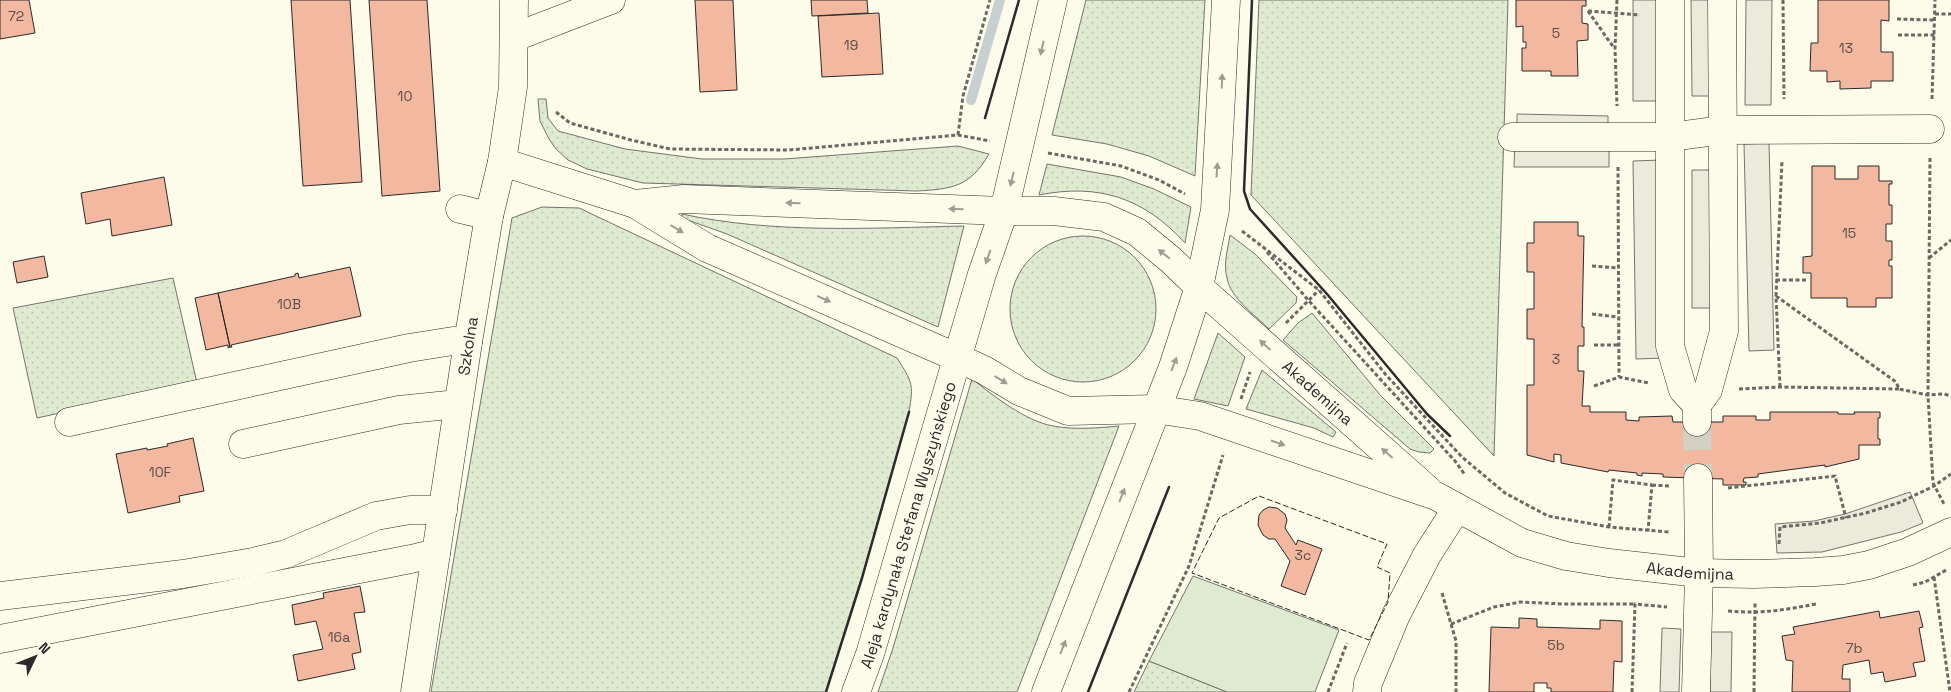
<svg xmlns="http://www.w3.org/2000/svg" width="1951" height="692" viewBox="0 0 1951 692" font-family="'Space Grotesk',sans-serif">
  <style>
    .grass { fill: url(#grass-dots); stroke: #74746e }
    .pitch { fill: #deebd1; stroke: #74746e }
    .parking { fill: #eceadb; stroke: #74746e }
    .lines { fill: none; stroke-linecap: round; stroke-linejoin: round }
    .stream { stroke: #c7d0d0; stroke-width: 10 }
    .building { fill: #f2b8a0; stroke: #2b2b2b }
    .minor-tunnel { stroke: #d3d1c4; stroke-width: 28; stroke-dasharray: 28 14; stroke-linecap: butt }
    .minor-casing { stroke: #2b2b2b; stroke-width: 29 }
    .major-casing { stroke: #2b2b2b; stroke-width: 29 }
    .path { stroke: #6a6964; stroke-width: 3; stroke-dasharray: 4 2.5; stroke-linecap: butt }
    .minor { stroke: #fdfbea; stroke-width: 28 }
    .major { stroke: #fdfbea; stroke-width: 28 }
    .fence { stroke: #2b2b2b; stroke-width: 1; stroke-dasharray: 6 2.5; stroke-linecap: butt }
    .wall { stroke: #2b2b2b; stroke-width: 2.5 }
    .oneway { fill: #9e9d94 }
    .labels { text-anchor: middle; stroke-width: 4; stroke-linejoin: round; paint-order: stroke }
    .number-label { font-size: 14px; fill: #5d4e48 }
    .street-label { font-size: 16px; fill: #2b2b2b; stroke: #fdfbea }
  </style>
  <defs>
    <pattern id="grass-dots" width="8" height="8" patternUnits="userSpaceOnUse" patternTransform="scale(1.25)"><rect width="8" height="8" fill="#deebd1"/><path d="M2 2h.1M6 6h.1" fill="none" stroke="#bfcab4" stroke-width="1.8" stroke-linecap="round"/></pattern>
  </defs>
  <rect width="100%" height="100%" fill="#fdfbea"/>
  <!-- grass -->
  <path class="grass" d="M1086,0H1205L1195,176L1149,156L1107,144L1052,135Z
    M1259,0H1508L1494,456L1251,195Z
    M538,99H546L548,118L558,131L625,149L702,159H784L958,146L989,154C970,187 952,189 917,191L643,183L587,169L568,160L556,149L549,139L540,121Z
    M1047,164L1121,177L1154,189L1191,207L1185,243C1144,198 1099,183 1039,195Z
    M542,207L579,208L897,358C912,382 914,383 909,412L862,578L826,692H431L512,218Z
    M682,214C774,234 871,228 964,226L938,327L727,234L682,218Z
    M1230,235L1255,254L1297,297L1296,303L1269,329C1255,315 1231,299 1227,278C1223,264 1228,249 1230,235Z
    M1010 309a73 73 0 1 1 146 0a73 73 0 1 1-146 0Z
    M173,278L197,383L37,418L13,308Z
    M1312,313L1381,396L1434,449L1430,453L1419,452L1410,449L1283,340L1298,323Z
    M1218,333L1245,357L1228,406L1194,399Z
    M1262,370L1336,432L1333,437L1314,428L1246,409Z
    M972,379C994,396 1025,421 1053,426C1075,430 1097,428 1119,426L1017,692H878L893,648Z
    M1149,661L1227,692H1134Z"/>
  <!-- pitch -->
  <path class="pitch" d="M1193,576L1339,630L1315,692H1227L1149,661Z"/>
  <!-- parking -->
  <path class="parking" d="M1633,0H1662V101H1633Z
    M1691,0H1715L1716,96H1692Z
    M1746,0H1772L1771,105H1745Z
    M1517,114L1608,116V128L1517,127Z
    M1515,141L1609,142V167H1514Z
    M1769,143L1774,350L1749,351L1744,144Z
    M1661,160L1664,358L1636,359L1633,161Z
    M1692,170H1715L1716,308H1692Z
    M1910,492L1923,523L1901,532L1822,552L1777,553L1775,524L1814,521L1845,514Z
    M1662,628L1681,629L1679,692H1660Z
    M1711,632H1732L1731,692H1710Z"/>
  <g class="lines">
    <!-- stream -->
    <path class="stream" d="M971,100L1000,0"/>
  </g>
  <!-- building -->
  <path class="building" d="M0,0H29L35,33L0,39Z
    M291,0H350L362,182L303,186Z
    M369,0H427L440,191L382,196Z
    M695,0H733L737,90L700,92Z
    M811,0H867L868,13L812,16Z
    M1516,0H1586V6H1582V23L1588,24V40L1577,41L1578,76H1551V71H1522V48H1526V42H1523V26L1516,27Z
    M1818,0H1889V21L1881,20V52H1893V81H1871V88L1840,89V81L1827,82V71H1810L1811,43H1818Z
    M879,13L883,74L822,77L818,16Z
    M1812,166H1835V179H1858V166H1879V181H1892V184H1889V205H1892V224H1886V241H1892V260H1889V266H1892V298H1876V307H1847V298H1811V273H1803V257L1812,256Z
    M164,177L172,225L112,236L110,219L86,224L81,193Z
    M1534,222H1578V236H1584L1582,327H1584V346H1578V371H1584L1582,406H1590V412H1626V420L1639,421V417L1672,416L1673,422H1723V416H1756V420H1770V412H1838V414H1855L1854,412H1880V418H1878V439H1880V445H1859V459L1825,467V465L1758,474V477L1744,478L1743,482H1746V485H1723V479L1663,477V474L1642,473V476L1637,475V473L1609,470L1608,472L1561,463V455L1554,454V462L1527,455V385H1534V339H1527V309H1534V272H1527V243H1534Z
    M44,256L48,277L17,283L13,262Z
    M350,267L361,316L231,345L232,347H230L218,293L295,276V274L298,273L299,278Z
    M218,293L230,347L228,348V345L206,350L195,298Z
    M193,438L204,491L179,496L180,502L128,513L116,454L147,448V450L168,446L167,444Z
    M1269,507L1277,508L1285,514L1287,520L1285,528L1296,545L1298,540L1322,549L1305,595L1281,586L1290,561L1275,539H1269L1263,535L1258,525L1259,515L1263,510Z
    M360,586L365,612L354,613L361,652L352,654L355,669L298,681L293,655L323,649L316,621L295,625L292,605L324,598L323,593Z
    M1879,611L1880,618L1919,611L1923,627L1919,628L1925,661L1913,663L1916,676L1885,682L1883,672L1871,674L1869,660L1843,665L1842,679H1850V692H1792L1793,661L1786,660L1782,636L1795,634L1793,627Z
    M1519,618L1537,619V627L1600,629V620L1622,621V662L1614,661L1613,692H1551V688H1547V683H1534V692H1489L1491,627L1519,628Z"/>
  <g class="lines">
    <!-- minor-tunnel -->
    <path class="minor-tunnel" d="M1697,422L1698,478"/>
    <defs>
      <g id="minor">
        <path d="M1670,0V346L1683,390L1697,405V422"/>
        <path d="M515,37L611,0"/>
        <path d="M1512,137H1670L1723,130L1930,129"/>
        <path id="s1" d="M502,162L635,204L707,248L958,358L984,370L1019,391L1068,411L1155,409L1200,416L1436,496L1522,543L1566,556L1609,563L1699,573L1754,574L1815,572L1843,570L1869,565L1908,552L1951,532"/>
        <path id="s2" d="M635,204L684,199L1004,211H1054L1104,217L1137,232L1171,260L1199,287L1427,489"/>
        <path d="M460,209L489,216"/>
        <path d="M1697,405L1708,390L1724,331L1722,0"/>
        <path d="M69,422L409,348L453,341L468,342"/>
        <path d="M243,444L399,410L458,404"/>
        <path d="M0,596L183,574L253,562L286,554L376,516L410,510H443"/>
        <path d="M0,639L411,559L436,553"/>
        <path id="s3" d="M415,692L468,342L489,216L502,162L513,87L514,0"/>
        <path d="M1367,692L1368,683L1396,615L1427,555L1457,508"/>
        <path d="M1696,692L1699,573L1698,478"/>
      </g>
      <g id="major">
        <path id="s4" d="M856,692L870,654L982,274L1004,211L1053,0"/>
        <path d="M1046,692L1173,367L1199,287L1215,210L1226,0"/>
      </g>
    </defs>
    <!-- minor casing -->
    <use href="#minor" class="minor-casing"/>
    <!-- major casing -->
    <use href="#major" class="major-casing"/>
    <!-- path -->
    <path class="path" d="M1617,0L1615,49L1617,106
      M1783,0L1784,99
      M1588,11L1640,15
      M1588,11L1614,48
      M1935,14H1951
      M1897,19L1934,20
      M1898,35H1935
      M1932,99L1935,0
      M556,112L570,123L631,140L670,149L789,150L958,135L990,141
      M958,135L963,96L990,0
      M1048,153L1121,166L1159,180L1185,194
      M1930,158L1928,395L1933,483L1944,504
      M1618,167L1619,377
      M1242,231L1319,290L1386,375L1462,457L1505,493L1548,516L1609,527L1669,532
      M1267,252L1309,301L1455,461L1465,475
      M1929,258L1951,240
      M1592,266L1618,268
      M1776,280H1808
      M1776,296L1896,382L1899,389L1928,395L1944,394L1951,396
      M1592,314L1618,317
      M1286,323L1319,290
      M1594,345H1619
      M1594,386L1619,377L1649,383
      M1780,387L1776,296L1782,161
      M1739,389L1780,387L1899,389
      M1241,399L1250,372
      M1652,485L1669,486
      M1728,488L1835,476L1846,518
      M1609,527L1613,480L1652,485L1648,531
      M1779,544L1780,527L1820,523L1866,513L1901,502L1934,486L1951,474
      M1934,577L1950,692
      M1913,585L1925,582L1948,569
      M1442,593L1456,641V692
      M1728,611C1762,614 1784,610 1816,604
      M1451,624L1494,607L1520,602L1564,604H1635
      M1129,692L1189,566L1223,455
      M1328,692L1347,643
      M1632,692L1635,604L1667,607
      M1754,692L1755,603"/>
    <!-- minor -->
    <use href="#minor" class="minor"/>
    <!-- major -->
    <use href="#major" class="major"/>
    <!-- fence -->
    <path class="fence" d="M1259,496L1387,544L1377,567L1390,573L1388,602L1369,640L1192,573L1219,518Z"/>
    <!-- wall -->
    <path class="wall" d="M1252,0L1244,191L1250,209L1327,294L1427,414L1450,436
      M985,118L1019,0
      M826,692L862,578L909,412
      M1088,692L1169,487"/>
  </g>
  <!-- one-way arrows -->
  <defs><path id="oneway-solid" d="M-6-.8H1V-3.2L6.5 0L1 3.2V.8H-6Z" transform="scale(1.25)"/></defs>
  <g class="oneway">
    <use href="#oneway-solid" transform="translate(1042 48) rotate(103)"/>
    <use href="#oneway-solid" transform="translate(1222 81) rotate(-88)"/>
    <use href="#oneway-solid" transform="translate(1217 170) rotate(-86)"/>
    <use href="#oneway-solid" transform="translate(1012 179) rotate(104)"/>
    <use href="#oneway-solid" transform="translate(793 203) rotate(-178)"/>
    <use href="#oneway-solid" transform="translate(956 209) rotate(-178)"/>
    <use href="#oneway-solid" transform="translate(677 229) rotate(31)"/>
    <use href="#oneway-solid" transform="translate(1164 254) rotate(-141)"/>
    <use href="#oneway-solid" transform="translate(988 257) rotate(109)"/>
    <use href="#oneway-solid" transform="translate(824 299) rotate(24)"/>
    <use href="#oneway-solid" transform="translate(1265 345) rotate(-138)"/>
    <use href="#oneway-solid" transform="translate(1174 364) rotate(-69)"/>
    <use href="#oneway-solid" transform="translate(1001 380) rotate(31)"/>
    <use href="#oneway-solid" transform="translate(1278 443) rotate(19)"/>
    <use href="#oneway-solid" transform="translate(1387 453) rotate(-139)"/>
    <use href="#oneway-solid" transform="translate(1122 495) rotate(-69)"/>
    <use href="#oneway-solid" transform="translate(1063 647) rotate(-69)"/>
  </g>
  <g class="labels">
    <!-- number labels -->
    <g class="number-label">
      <text x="16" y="21">72</text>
      <text x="1556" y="38">5</text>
      <text x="851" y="50">19</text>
      <text x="1846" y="53">13</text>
      <text x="405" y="101">10</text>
      <text x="1849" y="238">15</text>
      <text x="289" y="309">10B</text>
      <text x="1556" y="364">3</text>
      <text x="160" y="477">10F</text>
      <text x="1303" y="560">3c</text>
      <text x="339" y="642">16a</text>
      <text x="1556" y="650">5b</text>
      <text x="1854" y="653">7b</text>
    </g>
    <!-- street labels -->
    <g class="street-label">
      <text dy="6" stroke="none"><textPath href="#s3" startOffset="350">Szkolna</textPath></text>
      <text dy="6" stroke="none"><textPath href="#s2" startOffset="748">Akademijna</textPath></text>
      <text dy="6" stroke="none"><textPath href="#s4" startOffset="175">Aleja kardynała Stefana Wyszyńskiego</textPath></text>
      <text dy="6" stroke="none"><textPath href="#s1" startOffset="1271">Akademijna</textPath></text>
    </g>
  </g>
  <!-- north arrow -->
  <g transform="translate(35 657) rotate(47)" stroke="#fdfbea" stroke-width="4" paint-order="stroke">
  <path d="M0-4L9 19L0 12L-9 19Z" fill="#2b2b2b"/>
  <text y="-8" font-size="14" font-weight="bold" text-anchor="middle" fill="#2b2b2b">N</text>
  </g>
</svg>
